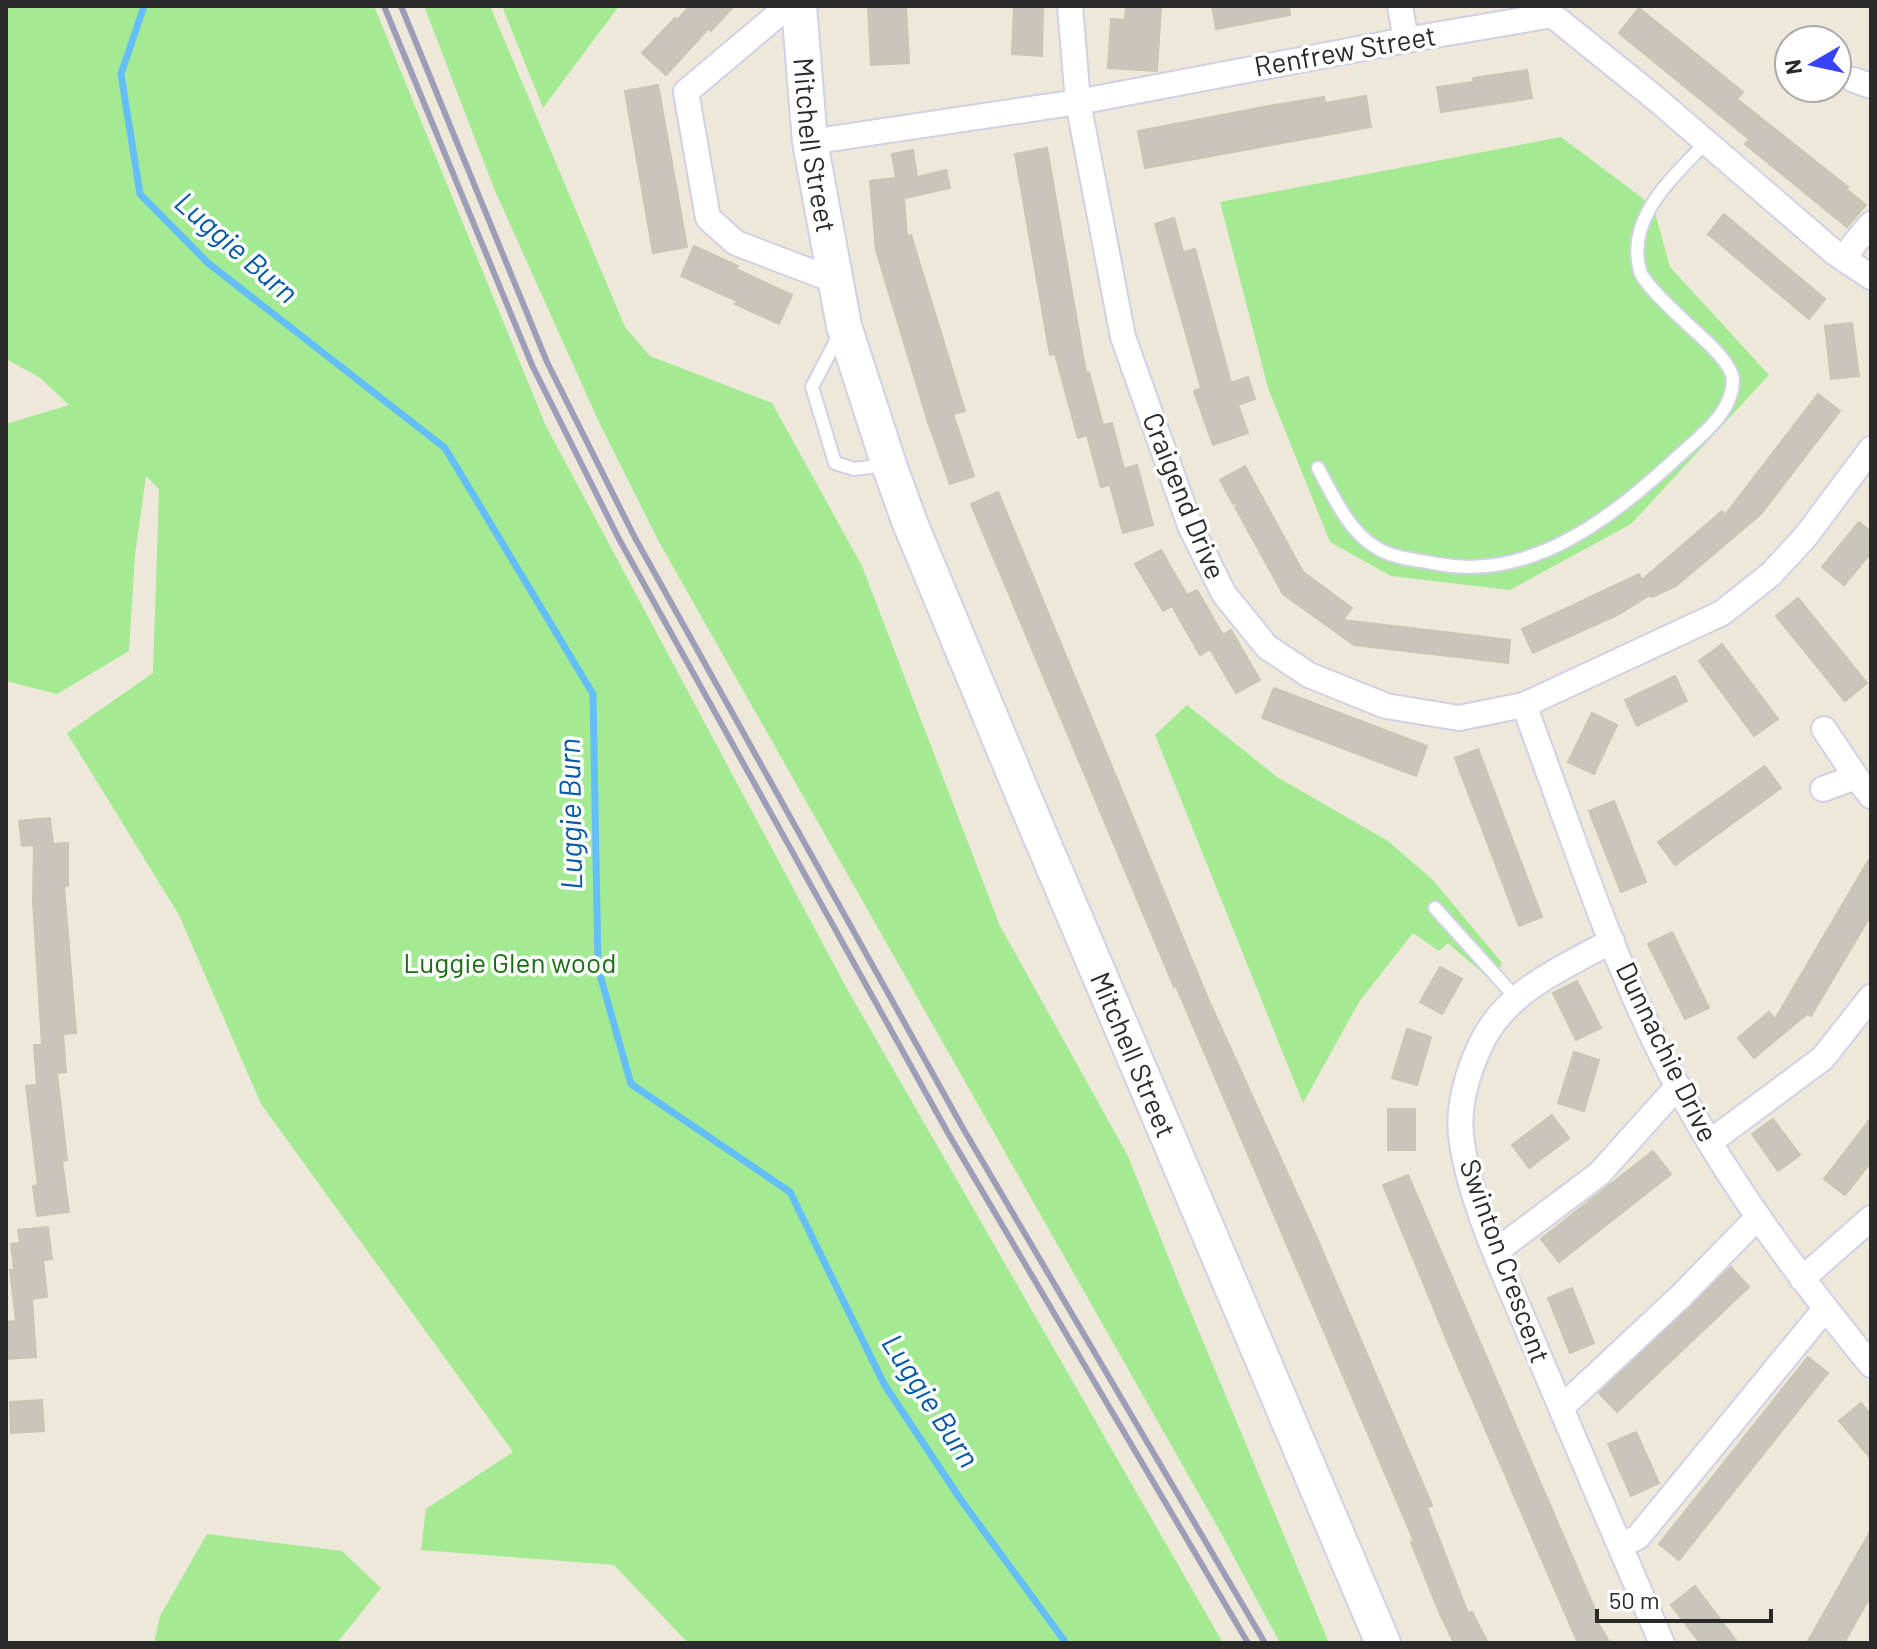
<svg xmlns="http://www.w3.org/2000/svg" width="1877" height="1649" viewBox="0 0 1877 1649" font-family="Barlow,sans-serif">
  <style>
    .green { fill: #a4ea92 }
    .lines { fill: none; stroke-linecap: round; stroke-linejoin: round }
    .stream { stroke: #64befa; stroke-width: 7 }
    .building { fill: #c9c5bb; stroke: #c9c5b4; stroke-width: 2 }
    .lane-casing { stroke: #d0d1e5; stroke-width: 16 }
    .street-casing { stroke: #d0d1e5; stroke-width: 28 }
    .secondary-casing { stroke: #d0d1e5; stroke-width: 38 }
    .lane { stroke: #fff; stroke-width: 12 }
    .street { stroke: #fff; stroke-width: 24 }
    .secondary { stroke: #fff; stroke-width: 34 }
    .rail { stroke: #9d9db7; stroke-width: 6 }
    .labels { text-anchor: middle; stroke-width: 7; stroke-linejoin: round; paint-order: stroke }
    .street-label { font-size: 28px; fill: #2a2a2a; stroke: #fff }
    .park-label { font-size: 28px; fill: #1a6f13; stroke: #fff }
    .water-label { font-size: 30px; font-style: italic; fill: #0158a8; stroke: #fff }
  </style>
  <rect width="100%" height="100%" fill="#eee8db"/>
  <!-- green -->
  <path class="green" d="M6,6H374L546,426L846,987L1223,1643H688L614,1565L421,1550L426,1509L513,1452L261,1104L179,915L67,733L153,673L159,489L146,476L135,555L129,651L57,694L6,681V424L69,405L39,377L6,359Z
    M424,6H490L625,327L650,356L772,403L862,566L1000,926L1128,1156L1180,1286L1329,1643H1280L1221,1533L659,542L598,420L495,191Z
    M502,6H619L543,108Z
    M1561,137L1653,206L1670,267L1769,375L1631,524L1510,590L1391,576L1330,542L1268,388L1220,202Z
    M1187,705L1277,777L1388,841L1433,880L1502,963L1494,983L1448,943L1439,951L1413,933L1359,1002L1303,1103L1155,735Z
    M207,1534L342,1551L381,1588L337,1643H154L160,1616Z"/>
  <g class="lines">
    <!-- stream -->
    <path class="stream" d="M144,6L121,74L140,194L208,263L445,448L593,694L598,968L631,1084L790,1192L884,1384L961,1500L1066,1643"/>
  </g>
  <!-- building -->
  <path class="building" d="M690,6H734L711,31L709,28L666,75L642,53L675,18L677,20Z
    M868,6H906L909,63L871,65Z
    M1014,6H1043L1042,56L1012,54Z
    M1126,6H1161L1157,71L1108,68L1111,19L1125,20Z
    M1212,6H1289L1290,15L1216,29Z
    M1639,8L1743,92L1737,99L1848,187L1846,189L1866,205L1847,227L1745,144L1749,139L1619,33Z
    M1527,70L1532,98L1441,112L1437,87L1474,82L1473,78Z
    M658,85L687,247L653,253L625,91Z
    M1366,96L1371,127L1145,168L1138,131L1269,106L1324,97L1325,103Z
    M1047,148L1086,373L1089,372L1103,425L1112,423L1124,469L1137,465L1153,525L1123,533L1110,485L1101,487L1087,435L1078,438L1055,354L1050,355L1015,154Z
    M913,150L917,177L946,170L950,188L904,198L907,236L911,235L965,411L953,414L974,476L950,484L928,422L876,250L870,181L896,178L892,154Z
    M1724,214L1825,299L1809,319L1708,234Z
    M1174,218L1183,252L1195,249L1231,383L1248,377L1255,399L1238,405L1248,433L1213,445L1194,391L1201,388L1155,224Z
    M694,246L738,266L736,269L792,295L779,324L735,304L737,301L681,276Z
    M1852,323L1859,376L1831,379L1825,326Z
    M1818,394L1840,411L1761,514L1676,586L1652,597L1650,595L1617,615L1533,653L1522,629L1639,574L1642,580L1722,511L1725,515Z
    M1245,466L1303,572L1352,608L1343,620L1510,640L1508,663L1354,645L1283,594L1235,507L1238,506L1236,503L1233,504L1220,480Z
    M998,492L1209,1001L1316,1236L1432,1505L1427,1508L1468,1613L1472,1612L1488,1643H1454L1440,1614L1411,1542L1414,1541L1176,986L1174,987L971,504Z
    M1859,522L1871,532V553L1844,585L1822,567Z
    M1161,550L1187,595L1197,590L1223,635L1231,630L1260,680L1236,693L1210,649L1200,655L1172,606L1163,611L1135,564Z
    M1798,598L1867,683L1845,701L1776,616Z
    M1722,644L1778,719L1754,736L1699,661Z
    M1675,676L1687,701L1637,726L1625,700Z
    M1274,688L1427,746L1416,776L1262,718Z
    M1592,713L1617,725L1594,774L1568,762Z
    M1478,749L1542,917L1519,926L1455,758Z
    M1765,766L1781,788L1675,865L1658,842Z
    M1614,801L1646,882L1621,892L1589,811Z
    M50,818L53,844L68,843V886H64L76,1033L63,1034L66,1072L57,1073L67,1160L62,1161L69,1212L37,1216L33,1186L38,1185L26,1086L37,1085L34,1045H42L33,901L34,845L22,846L19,821Z
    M1871,856V915L1811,1016L1807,1014L1754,1058L1738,1038L1769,1012L1775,1019Z
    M1672,932L1709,1008L1685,1019L1648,944Z
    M1440,967L1462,979L1442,1014L1420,1002Z
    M1577,981L1601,1028L1576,1040L1553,993Z
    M1407,1029L1431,1037L1417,1085L1392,1078Z
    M1574,1052L1599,1060L1584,1111L1558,1103Z
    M1388,1109H1415V1150H1388Z
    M1552,1115L1569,1138L1529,1168L1512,1145Z
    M1871,1118V1162L1845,1195L1824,1179Z
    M1773,1119L1800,1155L1778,1171L1752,1134Z
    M1653,1151L1671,1174L1559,1262L1541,1239Z
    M1408,1175L1597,1614L1594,1616L1610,1643H1578L1448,1343L1383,1185Z
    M48,1227L52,1259L43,1260L47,1297L32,1299L36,1357L6,1359V1322L16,1321L10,1270H14L11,1244L20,1243L18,1230Z
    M1731,1267L1749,1287L1617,1412L1599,1393Z
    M1572,1288L1594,1343L1570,1353L1548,1298Z
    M1808,1357L1828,1373L1679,1560L1659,1544Z
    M42,1400L44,1431L11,1433L10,1402Z
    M1861,1403L1871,1415V1459L1839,1421Z
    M1636,1432L1659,1483L1631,1496L1608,1444Z
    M1871,1530V1595L1844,1643H1807Z
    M1695,1586L1738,1643H1700L1671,1605Z"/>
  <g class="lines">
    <defs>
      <path id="lane" d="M839,335L812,387L835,463L854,469L886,465
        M1318,468C1337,503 1354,545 1396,556C1409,560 1424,561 1438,564C1534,582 1616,514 1682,453C1704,433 1732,412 1733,381C1733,369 1719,354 1711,346C1696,331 1645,288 1640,271C1625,217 1674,177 1706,142
        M1435,908L1517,999"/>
      <path id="street" d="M788,6L686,92L708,218L736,243L836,281
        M1070,6L1078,102L1123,337L1191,528L1224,594L1267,647L1309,675L1386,706L1459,718L1524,705L1722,613L1771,574L1806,536L1871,449
        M1400,6L1406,40
        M1854,80L1871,86
        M810,142L1078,102L1406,40L1552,15L1655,98L1835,253L1871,277
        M1845,260L1854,244L1871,224
        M1524,705C1572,833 1613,966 1678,1087C1732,1187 1799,1277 1871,1365
        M1824,729L1856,777
        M1823,789L1856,777L1871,796
        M1612,941C1566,966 1510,989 1484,1038C1468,1069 1456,1108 1462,1143C1472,1208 1508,1282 1533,1342C1576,1443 1618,1543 1662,1643
        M1710,1142L1823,1058L1871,997
        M1495,1252L1599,1174L1678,1086
        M1802,1279L1871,1218
        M1561,1408L1682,1295L1757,1218
        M1620,1546L1638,1537L1825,1309"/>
      <g id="secondary">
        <path id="s1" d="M799,6L810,142L844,326L889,465L910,523L1028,807L1383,1643"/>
      </g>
    </defs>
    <!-- lane casing -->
    <use href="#lane" class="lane-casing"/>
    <!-- street casing -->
    <use href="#street" class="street-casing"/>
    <!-- secondary casing -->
    <use href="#secondary" class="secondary-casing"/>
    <!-- lane -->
    <use href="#lane" class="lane"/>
    <!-- street -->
    <use href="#street" class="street"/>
    <!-- secondary -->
    <use href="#secondary" class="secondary"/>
    <!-- rail -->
    <path class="rail" d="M384,6L532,365L619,539L948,1133L1248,1643
      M401,6L547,362L634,536L964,1130L1265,1643"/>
  </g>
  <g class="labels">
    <!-- street labels -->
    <g class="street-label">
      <text transform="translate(1345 51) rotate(-10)" y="10">Renfrew Street</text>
      <text dy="10" stroke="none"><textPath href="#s1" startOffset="140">Mitchell Street</textPath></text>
      <text transform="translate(1184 496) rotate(68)" y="10">Craigend Drive</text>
      <text transform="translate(1667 1052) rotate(64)" y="10">Dunnachie Drive</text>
      <text dy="10" stroke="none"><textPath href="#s1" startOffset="1108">Mitchell Street</textPath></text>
      <text transform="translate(1505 1261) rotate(70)" y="10">Swinton Crescent</text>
    </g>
    <!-- park labels -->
    <g class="park-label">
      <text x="510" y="973">Luggie Glen wood</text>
    </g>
    <!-- water labels -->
    <g class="water-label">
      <text transform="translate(236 248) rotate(41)" y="10">Luggie Burn</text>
      <text transform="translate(571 814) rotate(-91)" y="10">Luggie Burn</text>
      <text transform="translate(930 1401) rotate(57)" y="10">Luggie Burn</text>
    </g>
  </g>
  <!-- border -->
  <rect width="1877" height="1649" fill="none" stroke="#2a2a2a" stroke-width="16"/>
  <!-- north arrow -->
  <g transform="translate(1813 64) rotate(261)"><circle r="38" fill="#ffffff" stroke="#aaaaaa" stroke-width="2"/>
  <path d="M0-6L14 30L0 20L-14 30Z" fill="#3741ff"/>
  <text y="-12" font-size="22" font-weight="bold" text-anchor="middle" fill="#2a2a2a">N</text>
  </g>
  <!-- scale -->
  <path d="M1597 1609v12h174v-12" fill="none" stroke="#2a2a2a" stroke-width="4"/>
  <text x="1609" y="1609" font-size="24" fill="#2a2a2a" stroke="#ffffff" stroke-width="6" paint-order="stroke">50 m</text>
</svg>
